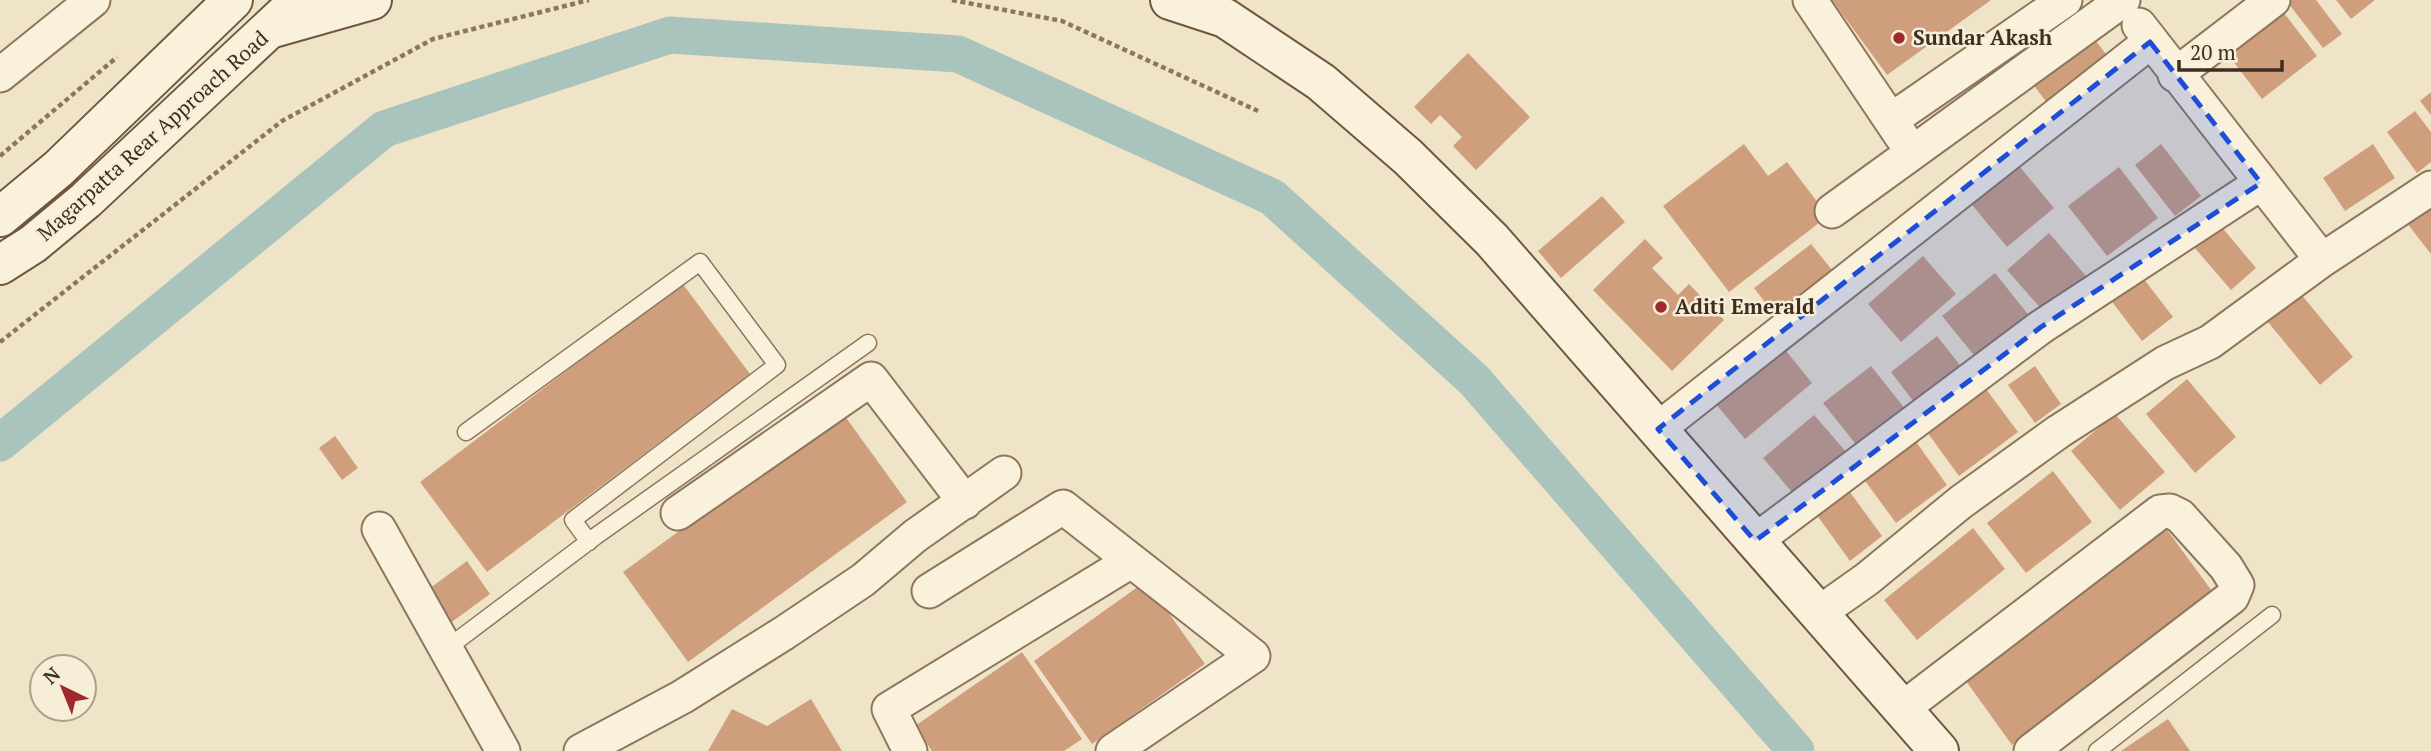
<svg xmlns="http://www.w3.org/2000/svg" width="2431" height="751" viewBox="0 0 2431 751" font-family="'PT Serif',serif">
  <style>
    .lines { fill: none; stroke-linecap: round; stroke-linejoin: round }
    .canal { stroke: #a9c4bc; stroke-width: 37 }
    .building { fill: #cf9f7d }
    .lane-casing { stroke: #8d765c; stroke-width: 19 }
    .street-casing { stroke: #8d765c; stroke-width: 37 }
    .secondary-casing { stroke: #6f573f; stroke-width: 42 }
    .path { stroke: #8d765c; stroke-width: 4.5; stroke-dasharray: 5 3.5; stroke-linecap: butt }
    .lane { stroke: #faf1dc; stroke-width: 16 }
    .street { stroke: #faf1dc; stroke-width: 33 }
    .secondary { stroke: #faf1dc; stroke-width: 38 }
    .marked { fill: #1d4ed8; fill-opacity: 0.2; stroke: #1d4ed8; stroke-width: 5; stroke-dasharray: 14 9; stroke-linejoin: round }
    .poi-dot { fill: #9e2a2b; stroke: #f7eed8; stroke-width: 2.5 }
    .labels { text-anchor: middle; stroke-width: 5; stroke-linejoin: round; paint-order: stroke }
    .poi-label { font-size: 21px; font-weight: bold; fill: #3d2e20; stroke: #f7eed8; text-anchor: start }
    .street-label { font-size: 21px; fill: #3d2e20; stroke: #f7eed8 }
  </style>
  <rect width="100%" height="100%" fill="#f0e4c8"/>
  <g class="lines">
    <!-- canal -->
    <path class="canal" d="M0,443L384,129L670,35L958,54L1272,197L1474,380L1796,751"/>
  </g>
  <!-- building -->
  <path class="building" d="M1832,0H1991L1887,75Z
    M2292,0H2316L2342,34L2323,48L2288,3Z
    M2336,0H2375L2351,19Z
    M2281,9L2317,56L2262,99L2226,52Z
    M2093,37L2115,66L2054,112L2032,83Z
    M1468,53L1530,117L1476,170L1453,146L1462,137L1440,115L1431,124L1414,107Z
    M2431,92V115L2420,101Z
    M2415,111L2431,132V162L2417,173L2387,132Z
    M1744,144L1768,176L1787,162L1828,216L1729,292L1663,206Z
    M2161,144L2201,196L2175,216L2135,165Z
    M2373,144L2395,178L2345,211L2323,178Z
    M2015,161L2054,208L2007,247L1968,200Z
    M2119,167L2158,218L2107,256L2068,206Z
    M1602,196L1625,222L1561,278L1538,251Z
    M2431,202V254L2406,222Z
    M2220,225L2256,268L2231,290L2194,247Z
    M2049,233L2086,276L2044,312L2007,270Z
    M1645,239L1663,258L1652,268L1678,295L1689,284L1724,320L1672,371L1593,290Z
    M1811,244L1841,281L1783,326L1754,288Z
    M1923,256L1956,294L1901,342L1868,304Z
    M2137,270L2173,317L2142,341L2106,294Z
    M1995,273L2031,318L1978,360L1942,316Z
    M682,283L750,374L487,572L420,482Z
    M2300,293L2353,357L2320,385L2267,321Z
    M1937,336L1963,369L1917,406L1891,372Z
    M1778,341L1812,383L1745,439L1710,397Z
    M1871,366L1906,410L1858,447L1823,403Z
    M2035,366L2061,404L2035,423L2008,385Z
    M2187,379L2236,437L2195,473L2146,414Z
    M1986,389L2018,432L1959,476L1927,432Z
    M842,412L907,502L688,662L623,572Z
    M2115,414L2165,472L2120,510L2071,451Z
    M1814,415L1848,454L1797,498L1763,458Z
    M1909,432L1947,485L1896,523L1857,470Z
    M335,436L358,468L342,480L319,448Z
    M2053,471L2092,522L2026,573L1987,523Z
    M1844,484L1882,536L1850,561L1811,507Z
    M2165,527L2217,598L2012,745L1961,674Z
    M1973,528L2005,569L1917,640L1884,600Z
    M467,561L490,594L449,624L426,591Z
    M1146,581L1205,664L1092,744L1034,661Z
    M1022,652L1082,739L1064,751H932L915,726Z
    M811,699L842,751H708L732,709L767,726Z
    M2168,719L2190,751H2121Z"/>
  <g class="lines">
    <defs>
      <path id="lane" d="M466,432L700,262L777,365L573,520L589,542
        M446,649L596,536L868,343
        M2097,751L2272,615"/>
      <path id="street" d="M1810,0L1902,137
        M2139,25L2322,260
        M0,75L93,0
        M2175,75L2273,0
        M1891,120L2065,0
        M1832,211L2123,0
        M1658,429L2150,42
        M678,513L871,379L965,502
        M379,529L503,751
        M1755,541L2041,327L2261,183
        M929,591L1063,507L1253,656L1113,751
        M1819,613L1867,579L1961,502L2058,432L2165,363L2210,342L2322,260L2431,188
        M1902,709L2160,512L2170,511L2180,516L2226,567L2237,585L2232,597L2031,751
        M581,751L682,697L784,633L863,580L915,536L1004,473
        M910,751L889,709L1131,561"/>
      <path id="secondary" d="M1170,0L1225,18L1321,82L1408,157L1492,240L1939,751
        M273,28L372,0
        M0,217L58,169L233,0
        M0,265L33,244L86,200L300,0"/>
    </defs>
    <!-- lane casing -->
    <use href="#lane" class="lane-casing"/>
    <!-- street casing -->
    <use href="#street" class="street-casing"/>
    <!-- secondary casing -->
    <use href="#secondary" class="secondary-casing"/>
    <!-- path -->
    <path class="path" d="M952,0L1062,21L1258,111
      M0,156L117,57
      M0,342L282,121L433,39L589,0"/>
    <!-- lane -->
    <use href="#lane" class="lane"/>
    <!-- street -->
    <use href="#street" class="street"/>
    <!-- secondary -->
    <use href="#secondary" class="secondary"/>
  </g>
  <!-- marked area -->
  <path class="marked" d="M2150,42L2261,183L2041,327L1755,541L1658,429Z"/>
  <!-- markers -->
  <g class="poi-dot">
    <circle cx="1899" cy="38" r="7"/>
    <circle cx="1661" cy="307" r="7"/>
  </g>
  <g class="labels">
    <!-- poi labels -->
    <g class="poi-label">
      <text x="1913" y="45">Sundar Akash</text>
      <text x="1675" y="314">Aditi Emerald</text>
    </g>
    <!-- street labels -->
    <g class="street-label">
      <text transform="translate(153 136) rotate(-42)" y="7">Magarpatta Rear Approach Road</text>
    </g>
  </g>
  <!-- north arrow -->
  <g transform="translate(63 688) rotate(317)"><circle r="33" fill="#f7eed8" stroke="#ada18e" stroke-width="2"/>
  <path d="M0-5L12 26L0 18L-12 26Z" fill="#9e2a2b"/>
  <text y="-10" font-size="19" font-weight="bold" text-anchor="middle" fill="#3d2e20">N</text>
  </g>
  <!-- scale -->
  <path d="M2179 60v10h103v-10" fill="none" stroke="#3d2e20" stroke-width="3.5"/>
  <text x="2190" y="60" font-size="21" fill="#3d2e20" stroke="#f7eed8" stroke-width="5" paint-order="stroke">20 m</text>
</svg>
